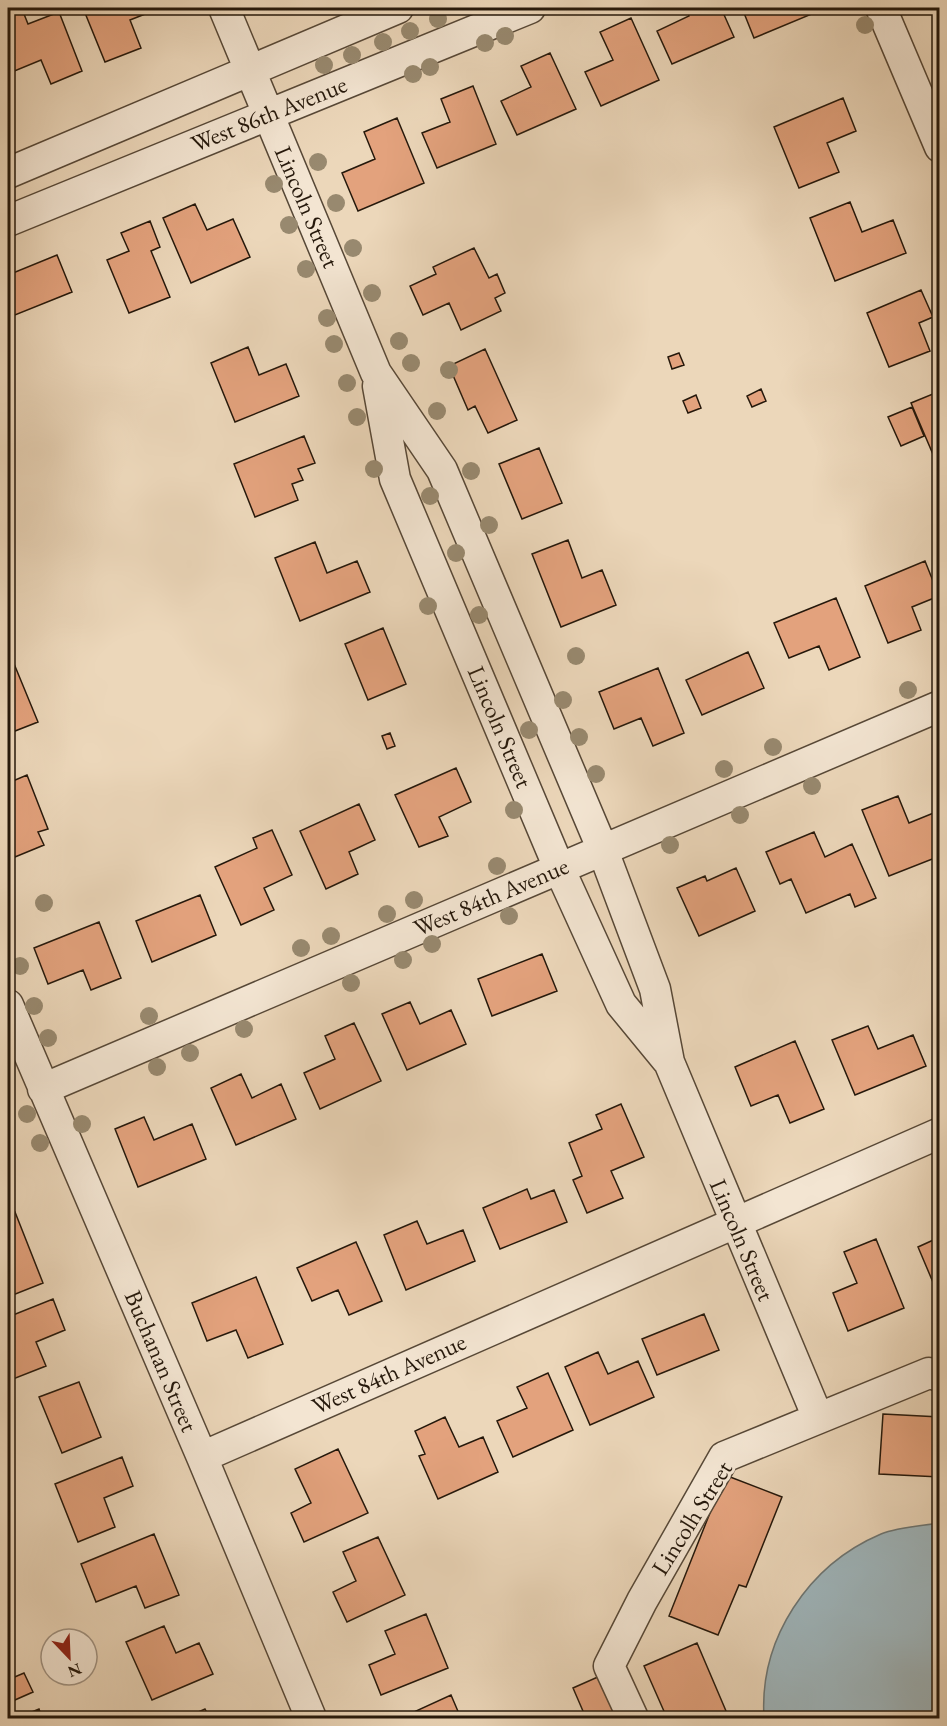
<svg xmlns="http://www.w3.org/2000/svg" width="947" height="1726" viewBox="0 0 947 1726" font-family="'EB Garamond',serif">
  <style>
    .water { fill: #9fb6bc; stroke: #6e7775; stroke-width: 1.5 }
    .building { fill: #e3a27d; stroke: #25180b; stroke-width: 1.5 }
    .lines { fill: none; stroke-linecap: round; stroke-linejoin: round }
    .street-casing { stroke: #574837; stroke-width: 33 }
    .street { stroke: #f3e5d2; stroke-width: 30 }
    .tree { fill: #98896f }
    .labels { text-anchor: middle; stroke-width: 6; stroke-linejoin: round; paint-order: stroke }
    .street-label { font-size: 24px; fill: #25180b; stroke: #f3e5d2 }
  </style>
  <rect width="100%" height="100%" fill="#ecd7ba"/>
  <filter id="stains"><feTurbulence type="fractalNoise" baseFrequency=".00333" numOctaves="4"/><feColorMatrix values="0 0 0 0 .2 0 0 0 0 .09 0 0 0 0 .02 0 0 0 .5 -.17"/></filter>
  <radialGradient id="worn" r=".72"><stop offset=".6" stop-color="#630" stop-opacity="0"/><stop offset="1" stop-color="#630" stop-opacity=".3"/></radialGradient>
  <!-- water -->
  <path class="water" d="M939,1523V1718H764C759,1639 808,1565 881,1534C898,1527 921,1526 939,1523Z"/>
  <!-- building -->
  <path class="building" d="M83,8H158V9L130,20L141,48L105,62Z
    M685,8H721L734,37L672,64L657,31L689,16Z
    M742,8H817L819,11L754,38Z
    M22,9L28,24L59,12L82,71L51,84L41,60L12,72L8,60V15Z
    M631,18L659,80L601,106L585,72L613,60L600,32Z
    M550,53L576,109L517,135L501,101L531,87L521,66Z
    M473,86L496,144L437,168L422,133L450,122L441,99Z
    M843,98L856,131L827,143L839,172L799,188L774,127Z
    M397,118L424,183L358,211L342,173L375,159L364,132Z
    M850,202L862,232L893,220L906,253L835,281L810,218Z
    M195,204L207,230L233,219L250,257L191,283L163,218Z
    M150,221L160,247L151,251L170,297L129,313L107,260L129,251L121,233Z
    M474,248L489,278L497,274L505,293L495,298L501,311L461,330L449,303L423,315L410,286L436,274L433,267Z
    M57,255L72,292L10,317L8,275Z
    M921,290L933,317L919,323L930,351L889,367L867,313Z
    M248,347L259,375L286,364L299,396L235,422L211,363Z
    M485,349L517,420L488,433L475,406L468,410L449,366Z
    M679,353L684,365L672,369L668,357Z
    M761,389L766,401L752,407L747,396Z
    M940,391V457L935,459L911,403Z
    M696,395L701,408L688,413L683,401Z
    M912,407L924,436L901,446L888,417Z
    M304,436L315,463L298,469L303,480L292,484L298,500L255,517L234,464Z
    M539,448L562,503L522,519L499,464Z
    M568,540L582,578L602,570L616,605L561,627L532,554Z
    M315,542L327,573L357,561L370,592L300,621L275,558Z
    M925,561L939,596L912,607L921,630L888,643L865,586Z
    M836,598L860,657L829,670L819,646L789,658L774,623Z
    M383,628L406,684L368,700L345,644Z
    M748,652L764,688L702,715L686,680Z
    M10,654L38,722L10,733L14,742L8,745V656Z
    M658,668L684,733L653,746L641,718L614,729L599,692Z
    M390,733L395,746L387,749L382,736Z
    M456,768L471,802L439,817L448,836L419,847L395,795Z
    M27,775L48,829L38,832L44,845L15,857L8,838V783Z
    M898,796L909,823L936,812L940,820V856L889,876L862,810Z
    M359,804L375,840L349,852L358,874L326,889L300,831Z
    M272,830L292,875L264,888L274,910L241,925L215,867L257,848L253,838Z
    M814,832L825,857L852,844L876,898L855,907L850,894L806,913L791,879L780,884L766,852Z
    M736,868L755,911L699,936L677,888L705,876L707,881Z
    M200,895L216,935L152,962L136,921Z
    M99,922L121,978L91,990L83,970L48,984L34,948Z
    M542,954L557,991L492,1016L478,979Z
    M410,1002L420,1024L451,1010L466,1044L407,1070L382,1014Z
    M354,1023L381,1081L320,1109L304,1073L335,1059L325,1036Z
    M868,1026L878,1049L913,1035L926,1066L855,1095L832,1040Z
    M795,1041L824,1109L790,1123L778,1095L751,1106L735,1067Z
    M241,1074L252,1098L281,1084L296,1119L236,1145L211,1088Z
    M621,1104L644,1157L611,1171L623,1198L587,1213L573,1180L582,1176L569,1143L602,1129L596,1115Z
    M144,1117L154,1140L192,1124L206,1159L138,1187L115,1129Z
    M527,1189L531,1199L554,1190L567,1222L500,1249L483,1208Z
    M15,1212L43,1283L8,1297V1215Z
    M417,1221L427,1244L463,1230L475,1261L406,1290L384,1235Z
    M940,1237V1285L935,1287L918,1247Z
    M876,1239L904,1308L848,1331L833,1293L857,1283L844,1252Z
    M356,1242L382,1301L349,1315L338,1290L312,1301L297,1268Z
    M256,1277L283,1344L248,1358L236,1330L207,1341L192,1303Z
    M53,1299L65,1330L36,1342L46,1366L8,1381V1317Z
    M704,1314L719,1350L657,1375L642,1339Z
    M598,1352L608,1374L638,1361L654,1397L590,1425L565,1367Z
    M548,1373L573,1430L513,1457L497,1421L527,1408L517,1387Z
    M79,1382L101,1437L62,1453L39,1397Z
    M883,1414L940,1417V1477L879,1474Z
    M445,1417L459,1447L483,1437L498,1472L438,1499L419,1456L425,1454L415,1431Z
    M338,1449L368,1513L304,1542L291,1513L311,1503L295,1469Z
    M122,1457L133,1486L104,1498L115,1527L78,1542L55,1484Z
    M725,1475L782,1497L746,1587L739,1585L718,1635L669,1616Z
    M154,1534L179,1595L145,1608L136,1586L96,1602L81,1564Z
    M378,1537L405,1595L347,1622L333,1592L356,1581L343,1552Z
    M426,1614L448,1668L381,1695L369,1665L395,1654L385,1631Z
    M164,1626L176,1653L199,1643L213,1674L152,1700L126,1642Z
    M697,1643L729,1718H667L644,1666Z
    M24,1673L33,1692L8,1703V1674L10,1679Z
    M600,1676L618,1718H586L573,1688Z
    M451,1695L460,1716L455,1718H406L405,1716Z
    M39,1709L42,1718H17Z
    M205,1709L210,1718H185Z"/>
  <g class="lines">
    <defs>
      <path id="street" d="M224,8L376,373L442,470L602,848L655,989L669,1062L818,1418
        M881,8L940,147
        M8,173L398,8
        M8,221L530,8
        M378,386L395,479L559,868L621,1004L667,1060
        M8,1005L202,1457L311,1718
        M43,1089L940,706
        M202,1457L940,1133
        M633,1718L609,1666L642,1601L724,1457L929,1373L940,1376"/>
    </defs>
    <!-- street casing -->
    <use href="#street" class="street-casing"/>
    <!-- street -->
    <use href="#street" class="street"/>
  </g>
  <!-- trees -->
  <g class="tree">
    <circle cx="438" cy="19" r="9"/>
    <circle cx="865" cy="25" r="9"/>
    <circle cx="410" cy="31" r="9"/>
    <circle cx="505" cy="36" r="9"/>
    <circle cx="383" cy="42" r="9"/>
    <circle cx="485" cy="43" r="9"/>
    <circle cx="352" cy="55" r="9"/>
    <circle cx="324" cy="65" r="9"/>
    <circle cx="430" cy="67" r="9"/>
    <circle cx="413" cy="74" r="9"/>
    <circle cx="318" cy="162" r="9"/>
    <circle cx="274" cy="184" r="9"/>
    <circle cx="336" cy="203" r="9"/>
    <circle cx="289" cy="225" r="9"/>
    <circle cx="353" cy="248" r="9"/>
    <circle cx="306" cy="269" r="9"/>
    <circle cx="372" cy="293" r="9"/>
    <circle cx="327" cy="318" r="9"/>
    <circle cx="399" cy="341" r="9"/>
    <circle cx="334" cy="344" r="9"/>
    <circle cx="411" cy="363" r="9"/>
    <circle cx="449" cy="370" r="9"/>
    <circle cx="347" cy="383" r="9"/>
    <circle cx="437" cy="411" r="9"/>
    <circle cx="357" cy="417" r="9"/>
    <circle cx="374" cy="469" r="9"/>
    <circle cx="471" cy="471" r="9"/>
    <circle cx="430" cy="496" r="9"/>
    <circle cx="489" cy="525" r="9"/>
    <circle cx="456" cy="553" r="9"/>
    <circle cx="428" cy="606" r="9"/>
    <circle cx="479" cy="615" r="9"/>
    <circle cx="576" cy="656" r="9"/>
    <circle cx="908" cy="690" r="9"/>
    <circle cx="563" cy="700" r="9"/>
    <circle cx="529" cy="730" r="9"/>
    <circle cx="579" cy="737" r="9"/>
    <circle cx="773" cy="747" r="9"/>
    <circle cx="724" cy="769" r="9"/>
    <circle cx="596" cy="774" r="9"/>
    <circle cx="812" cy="786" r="9"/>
    <circle cx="514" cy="810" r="9"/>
    <circle cx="740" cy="815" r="9"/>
    <circle cx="670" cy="845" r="9"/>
    <circle cx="497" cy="866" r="9"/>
    <circle cx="414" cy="900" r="9"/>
    <circle cx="44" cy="903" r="9"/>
    <circle cx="387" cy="914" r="9"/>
    <circle cx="509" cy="916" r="9"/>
    <circle cx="331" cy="936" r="9"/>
    <circle cx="432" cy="944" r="9"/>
    <circle cx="301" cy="948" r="9"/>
    <circle cx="403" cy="960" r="9"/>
    <circle cx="20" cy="966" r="9"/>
    <circle cx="351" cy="983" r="9"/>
    <circle cx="34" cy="1006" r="9"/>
    <circle cx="149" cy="1016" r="9"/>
    <circle cx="244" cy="1029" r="9"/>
    <circle cx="48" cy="1038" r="9"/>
    <circle cx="190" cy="1053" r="9"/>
    <circle cx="157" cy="1067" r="9"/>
    <circle cx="27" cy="1114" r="9"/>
    <circle cx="82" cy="1124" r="9"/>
    <circle cx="40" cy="1143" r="9"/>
  </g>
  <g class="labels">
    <!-- street labels -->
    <g class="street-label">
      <text transform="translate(269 114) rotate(-22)" y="8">West 86th Avenue</text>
      <text transform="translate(307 207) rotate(67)" y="8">Lincoln Street</text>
      <text transform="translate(500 727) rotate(67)" y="8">Lincoln Street</text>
      <text transform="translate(491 897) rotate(-23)" y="8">West 84th Avenue</text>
      <text transform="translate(742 1240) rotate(67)" y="8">Lincoln Street</text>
      <text transform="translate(161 1361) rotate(67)" y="8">Buchanan Street</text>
      <text transform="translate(389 1374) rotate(-24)" y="8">West 84th Avenue</text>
      <text transform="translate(692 1518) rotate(-58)" y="8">Lincolh Street</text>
    </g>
  </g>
  <!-- margin -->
  <rect width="947" height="1726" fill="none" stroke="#ecd7ba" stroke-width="30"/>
  <rect x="9" y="9" width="929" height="1708" fill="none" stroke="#25180b" stroke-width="3"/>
  <rect x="15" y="15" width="917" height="1696" fill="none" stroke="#25180b" stroke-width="1.5"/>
  <!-- north arrow -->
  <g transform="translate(69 1657) rotate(157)"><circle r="28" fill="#f3e5d2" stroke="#a19382" stroke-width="1.5"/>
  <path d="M0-4.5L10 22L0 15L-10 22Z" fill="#8f2418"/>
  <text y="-9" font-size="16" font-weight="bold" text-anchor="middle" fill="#25180b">N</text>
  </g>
  <rect width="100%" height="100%" filter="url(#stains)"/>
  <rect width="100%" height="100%" fill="url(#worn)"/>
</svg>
